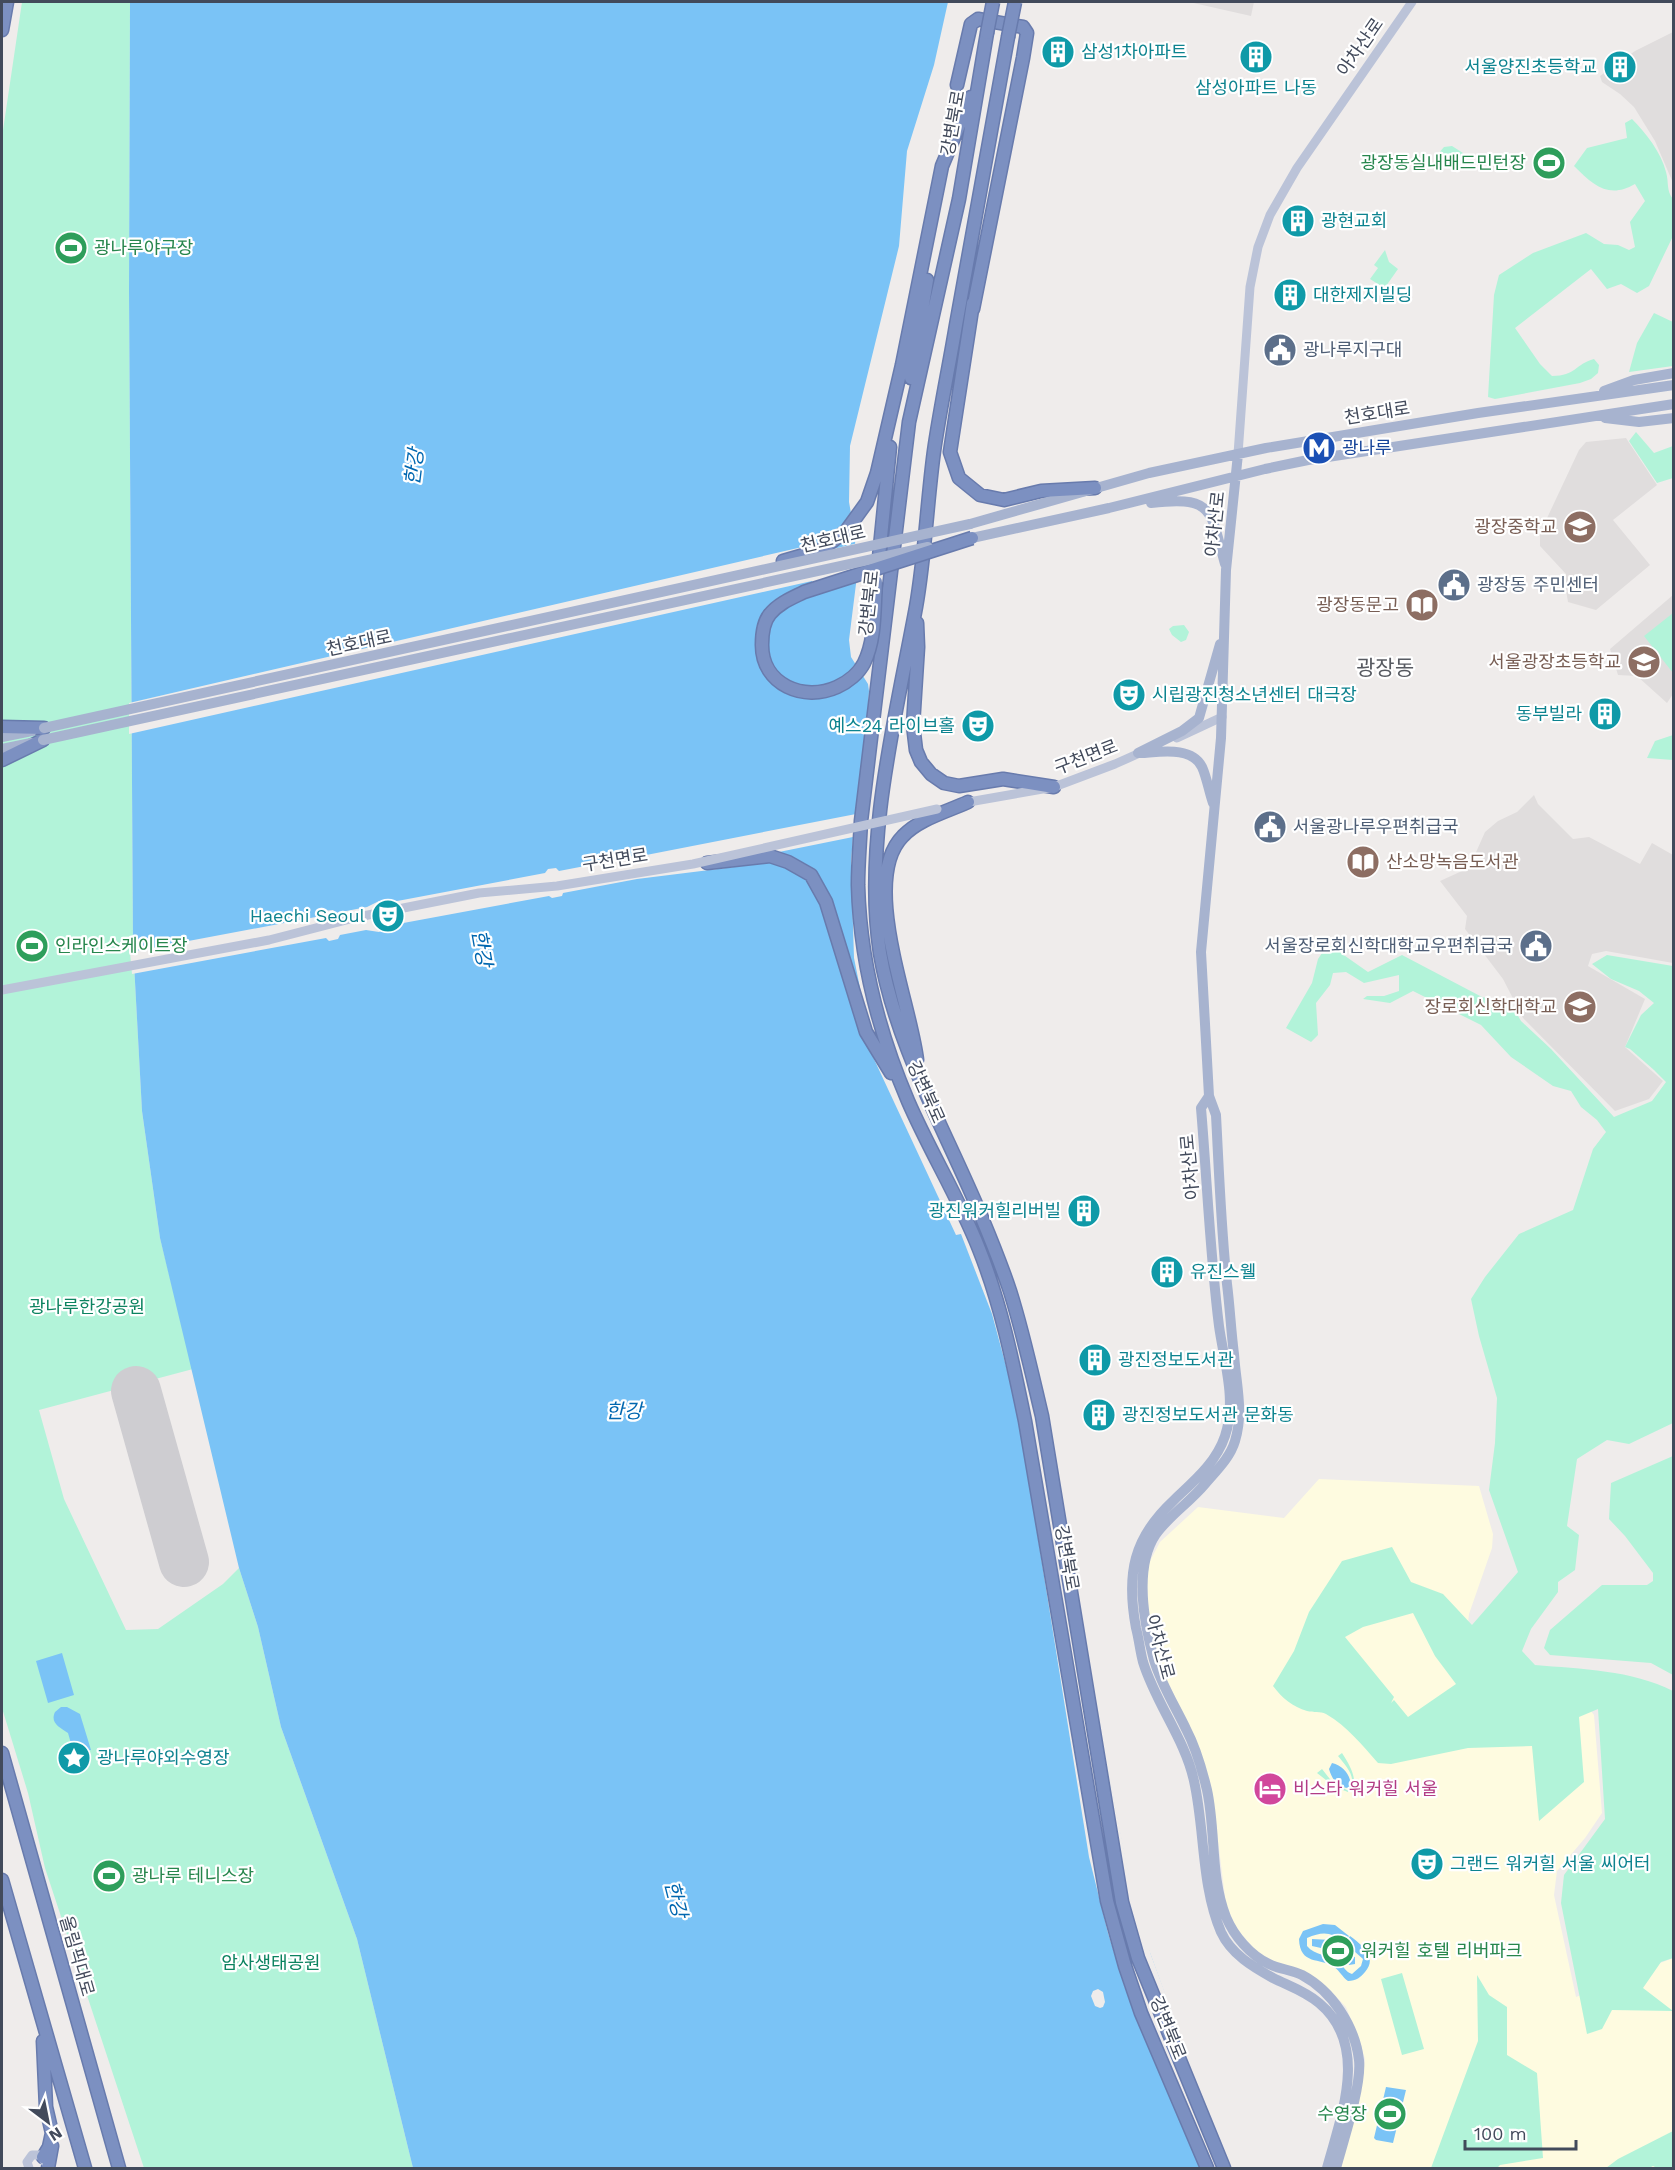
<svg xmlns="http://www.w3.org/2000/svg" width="1675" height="2170" viewBox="0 0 1675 2170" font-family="'Work Sans','Noto Sans KR',sans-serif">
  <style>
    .commercial { fill: #fefbe0 }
    .education { fill: #e0dddd }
    .green { fill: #b2f3d9; fill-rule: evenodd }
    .water { fill: #7ac3f6 }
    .pier { fill: #efeceb; fill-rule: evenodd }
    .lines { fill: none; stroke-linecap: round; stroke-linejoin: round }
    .runway { stroke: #cecdd1; stroke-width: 50 }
    .highway-tunnel { stroke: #ccccce; stroke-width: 12; stroke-dasharray: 12 6; stroke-linecap: butt }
    .highway-casing { stroke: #687bad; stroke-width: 15 }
    .secondary { stroke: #bbc3d8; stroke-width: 9 }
    .primary { stroke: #a7b3cf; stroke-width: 10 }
    .highway { stroke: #7c90c1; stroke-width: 12 }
    .highway-bridge-casing { stroke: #687bad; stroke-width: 15; stroke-linecap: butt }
    .secondary-bridge { stroke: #bbc3d8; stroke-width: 9 }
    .primary-bridge { stroke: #a7b3cf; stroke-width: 10 }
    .highway-bridge { stroke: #7c90c1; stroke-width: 12 }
    .labels { text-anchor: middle; stroke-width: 4.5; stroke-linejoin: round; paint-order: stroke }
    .street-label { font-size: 18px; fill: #424a5b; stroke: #fff }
    .culture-label { font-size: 18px; fill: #0d838f; stroke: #fff; text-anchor: start }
    .leisure-label { font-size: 18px; fill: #27864d; stroke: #fff; text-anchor: start }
    .service-label { font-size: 18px; fill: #4e5e75; stroke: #fff; text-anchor: start }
    .transit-label { font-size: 18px; fill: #164399; stroke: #fff; text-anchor: start }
    .education-label { font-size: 18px; fill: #785e54; stroke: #fff; text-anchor: end }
    .park-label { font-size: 18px; fill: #0c8360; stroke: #fff }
    .hotel-label { font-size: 18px; fill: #b23c85; stroke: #fff; text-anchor: start }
    .water-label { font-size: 20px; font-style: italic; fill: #0067b0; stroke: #fff }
    .quarter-label { font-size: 21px; fill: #575a61; stroke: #fff }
  </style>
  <rect width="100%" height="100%" fill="#efeceb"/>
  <!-- commercial -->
  <path class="commercial" d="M1319,1479L1479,1486L1493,1534L1492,1548L1469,1614L1463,1670L1579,1696L1594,1715L1602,1813L1585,1838L1557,1871L1554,1895L1576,1997L1673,1958V2168H1341L1362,2083L1365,2059L1358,2036L1346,2007L1328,1988L1258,1953L1237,1929L1226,1905L1212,1792L1193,1733L1163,1672L1149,1616L1147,1584L1149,1563L1160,1542L1198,1507L1284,1518Z"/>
  <!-- education -->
  <path class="education" d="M1189,2H1254L1251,16Z
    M1673,32V183L1655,141L1634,107L1620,94L1602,82L1600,76L1635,51Z
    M1626,438L1657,485L1613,520L1650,565L1596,610L1568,602L1565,584L1566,574L1540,546V533L1579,450L1586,442Z
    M1673,595V694L1667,703L1637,676L1618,675L1610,649Z
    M1534,795L1538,804L1573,839L1589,837L1640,864L1652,843L1673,855V963L1606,951L1592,954L1588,966L1645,999L1625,1047L1663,1081L1649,1099L1615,1111L1523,1018L1503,979L1465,929L1467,916L1440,881L1462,871L1473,859L1485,832L1498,821L1517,812Z"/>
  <!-- green -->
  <path class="green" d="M22,2H130L129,291L133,945L142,1111L160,1238L193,1369L39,1410L64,1499L126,1630L158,1629L223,1584L239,1568L258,1627L281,1727L357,1939L413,2168H144L45,1868L28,1793L2,1708V137Z
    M1632,119C1646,133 1661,152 1666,172C1669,182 1666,191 1673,199V236L1649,286L1637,293L1621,284L1607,289L1591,269L1515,328L1540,364L1552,376C1576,376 1575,364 1594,359L1599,365L1598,373L1591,379L1580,383L1495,399L1488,397L1494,295L1499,275L1533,253L1586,233L1604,244L1618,245L1629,250L1635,247L1630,222L1645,201L1635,184C1609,199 1594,186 1574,166L1587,148L1627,138L1625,123Z
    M1452,146L1463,153L1459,159H1453L1449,163L1437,155L1444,147Z
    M1385,250L1389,262L1398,269L1386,286H1381L1370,279L1378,268L1374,265Z
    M1654,313L1673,322V366L1629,372L1637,343Z
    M1636,432L1654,453L1673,446V478L1657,483L1629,441Z
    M1673,613L1674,673H1673L1644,636Z
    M1184,625L1189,632L1186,640L1181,642L1172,635L1169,629L1173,626Z
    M1673,735V760L1647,758L1655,741Z
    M1328,944L1368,972L1402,955L1482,997L1511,1004L1521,1021L1551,1049L1614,1117L1652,1101L1666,1082L1654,1070L1630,1049L1625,1047L1641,1015L1654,1003L1639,991L1611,979L1592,964L1607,955L1673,966V1423L1629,1444L1607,1440L1577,1459L1567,1526L1579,1535L1575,1570L1558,1582V1592L1531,1629L1522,1651L1535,1665C1581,1669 1632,1670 1673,1691V1958L1661,1962L1643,1988L1673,2011L1612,2010L1602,2029L1587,2034L1561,1903L1564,1875L1605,1819L1598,1709L1579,1717L1584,1782L1539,1821L1532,1746L1468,1748L1391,1764L1378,1763C1362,1745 1348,1727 1326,1714C1320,1711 1314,1713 1307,1711C1293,1707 1282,1698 1273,1686L1294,1651L1309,1612L1342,1561L1392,1547L1411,1582L1443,1594L1472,1625L1518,1572L1489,1490L1495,1443L1497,1398L1479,1336L1471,1299L1485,1277L1519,1234L1573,1210L1593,1149L1606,1132L1597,1120L1581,1107L1571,1091L1553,1086L1511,1057L1481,1025L1413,991L1390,1003L1363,999L1367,996H1384L1399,991V975L1364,983L1346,972L1333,973L1330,985L1316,1003L1318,1035L1311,1042L1286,1028L1312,983L1318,959ZM1413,1613L1435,1656L1456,1684L1408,1717L1394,1700L1391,1703L1394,1697L1345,1637L1363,1627Z
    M1673,1456V1675L1651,1663L1550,1655L1544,1648L1550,1630L1602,1585H1647L1653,1581V1573L1625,1536L1609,1519L1611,1483Z
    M1342,1753C1349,1764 1356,1775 1354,1788L1348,1792L1335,1787L1317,1773L1322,1769L1333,1783L1347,1790L1351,1789C1356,1776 1346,1766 1338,1756Z
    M1402,1973L1424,2049L1402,2055L1381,1979Z
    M1477,1975L1489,1995L1507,2007V2055L1537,2073L1543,2158L1500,2165L1497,2168H1431L1478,2041Z
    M1673,2131V2168H1657L1653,2166L1649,2168H1606L1618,2159Z"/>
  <!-- water -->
  <path class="water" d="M130,2H948L934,65L907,151L899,246L850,446L849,502L855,536L856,584L849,640L851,657L868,684L869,691L858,869L889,958L1071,1582L1136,1914L1228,2168H413L357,1939L281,1727L258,1627L239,1568L160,1238L142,1111L133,945L129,291Z
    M62,1653L74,1695L48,1703L36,1661Z
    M61,1707H67L80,1714L91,1750L74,1754L68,1733C59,1727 50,1723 55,1712Z
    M1332,1763C1343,1766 1349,1773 1351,1784L1350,1788C1338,1789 1332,1779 1329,1769Z
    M1323,1924L1335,1925L1349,1936L1344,1942C1331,1932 1323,1931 1307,1938V1946C1315,1956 1328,1954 1338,1961C1343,1965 1345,1972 1352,1974L1361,1966L1363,1959L1345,1943L1350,1936C1362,1945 1378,1957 1365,1972C1361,1977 1356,1981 1348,1981C1342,1977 1340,1971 1334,1967C1320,1957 1300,1966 1299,1939L1303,1931Z
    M1312,1939L1331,1940V1949L1330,1950L1312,1946Z
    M1341,1951H1346L1350,1956L1355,1957V1964L1349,1965L1346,1960L1341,1959L1339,1956Z
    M1386,2087L1406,2090L1393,2143L1376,2140L1374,2138Z"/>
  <!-- pier -->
  <path class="pier" d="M824,542L829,550L858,543L859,580L819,593L812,581L129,734V703Z
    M856,814L861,868L891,957L914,1038L925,1070L941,1093L977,1172L996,1218L995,1223L1006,1250L1024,1306L1092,1687L1129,1875L1151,1955L1190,2060L1215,2118L1231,2168H1200L1148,2039L1125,1988L1108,1933L1089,1857L1017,1407L992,1314L961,1234L956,1235L860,1029L822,903L807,879L798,871L774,862L637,879L563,893L562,896L552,898L549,896L398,924L379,932L366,930L340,935L338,939L329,941L326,938L132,974L130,952L321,916L323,911L333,910L336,913L367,907L379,901L392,902L545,873L548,869L556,868L559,871L611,861L625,855L636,857ZM853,837L851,862L854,958L866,1018L809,869L774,853Z
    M1098,1989L1103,1992L1105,2002L1103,2007L1100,2008L1095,2006L1091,1996L1093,1991Z"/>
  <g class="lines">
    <!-- runway -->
    <path class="runway" d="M136,1391L184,1562"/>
    <!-- highway-tunnel -->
    <path class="highway-tunnel" d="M949,144L957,85"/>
    <defs>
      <path id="highway" d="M2,30L7,2
        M987,33L959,199L909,422L861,821C860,843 858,864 858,885C860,960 879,1033 908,1101C930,1152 959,1198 979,1249C1001,1304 1013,1363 1025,1421L1107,1901L1125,1966L1141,2013L1207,2168
        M1008,37C991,133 973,229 956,325C949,367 940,409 934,451C927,503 925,556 916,607C896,716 863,842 880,953C896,1047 946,1131 982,1218C992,1242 1002,1267 1010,1291C1023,1332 1032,1374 1042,1416L1122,1902L1138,1958L1224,2168
        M957,85L971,24L978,19L1023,27L1027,33L1023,58L973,309
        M973,303L950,452L959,478L980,495L1004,500L1041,491L1095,488
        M911,378L927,280
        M783,561L821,550L846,531L867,502L877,473L902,365L942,166L971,97
        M878,567L890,447
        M917,623L918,647L913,725L916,750L921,762L931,774L944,783L959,786L1003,779L1054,787
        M2,727L44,728
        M2,760L43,740
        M707,863L770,856L788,862L811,875L826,902L866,1032L891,1073
        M917,1060C911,1005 859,880 903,836C919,819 946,812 968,802
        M2,1753L119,2168
        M2,1880L85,2168
        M43,2157L49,2147L52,2133L46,2107L43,2041
        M48,2168L52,2146"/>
    </defs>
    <!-- highway casing -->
    <use href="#highway" class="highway-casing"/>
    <!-- secondary -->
    <path class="secondary" d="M1238,454L1250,287L1258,247L1270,215L1297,168L1412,2
      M1177,738L1222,717
      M963,803L1054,787L1115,764L1144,751
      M29,2168L27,2162L32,2155H41L45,2162"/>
    <!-- primary -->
    <path class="primary" d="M1604,391L1634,380L1674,373
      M1605,418L1639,422L1674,418
      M1238,454L1226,570L1221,738L1201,952L1209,1096L1216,1115C1219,1171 1221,1228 1227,1284C1230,1308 1231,1331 1234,1354C1236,1384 1244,1412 1235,1441C1230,1458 1216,1471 1205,1484C1190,1502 1169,1516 1156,1534C1133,1568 1144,1623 1154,1660C1161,1684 1175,1706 1186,1729C1196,1748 1202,1769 1207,1790C1216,1831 1210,1877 1226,1917C1234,1936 1250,1955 1269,1964C1279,1969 1292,1970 1302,1975C1332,1991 1355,2026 1359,2060C1362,2085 1343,2142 1336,2168
      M1151,503C1214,496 1210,509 1225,564
      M970,524L1149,473L1266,448L1478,413L1674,385
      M972,538L1109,508L1265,469L1308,460L1674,404
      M2,737L32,731
      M2,749L31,743
      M1138,753L1182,731L1199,718L1220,644
      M1141,753C1160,752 1192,746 1202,767C1207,778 1209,792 1213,803
      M1209,1096L1201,1108C1207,1180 1210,1254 1219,1326C1224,1362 1237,1400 1225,1436C1216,1463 1194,1481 1174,1500C1133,1538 1126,1574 1136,1628C1139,1639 1140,1651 1143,1662C1156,1704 1185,1739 1194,1781C1205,1830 1201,1885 1221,1932C1231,1954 1253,1967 1273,1978C1289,1986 1305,1991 1319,2003C1370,2045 1341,2116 1327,2168"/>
    <!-- highway -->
    <use href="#highway" class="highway"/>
    <defs>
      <path id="highway-bridge" d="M987,33L993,2
        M1008,37L1015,2
        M876,582C874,608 876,639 864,663C859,673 848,682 837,687C804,702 762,685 762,645C762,635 763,622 770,614C779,603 792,598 804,592L972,538"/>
    </defs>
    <!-- highway-bridge casing -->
    <use href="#highway-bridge" class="highway-bridge-casing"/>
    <!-- secondary-bridge -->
    <path class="secondary-bridge" d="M2,990L269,940L358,917L479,893L557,886L693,864L937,809"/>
    <!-- primary-bridge -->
    <path class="primary-bridge" d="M44,728L970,524
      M43,740L928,547"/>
    <!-- highway-bridge -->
    <use href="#highway-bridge" class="highway-bridge"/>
  </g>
  <!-- icons -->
  <defs>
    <symbol id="building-disc" viewBox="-11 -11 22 22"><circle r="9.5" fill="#0f9aa8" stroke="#fff"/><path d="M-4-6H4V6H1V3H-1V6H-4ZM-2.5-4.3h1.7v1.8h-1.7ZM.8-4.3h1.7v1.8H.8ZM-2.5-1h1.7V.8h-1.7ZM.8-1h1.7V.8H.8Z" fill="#fff"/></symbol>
    <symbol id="stadium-disc" viewBox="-11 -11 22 22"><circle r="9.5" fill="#2e9e5b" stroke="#fff"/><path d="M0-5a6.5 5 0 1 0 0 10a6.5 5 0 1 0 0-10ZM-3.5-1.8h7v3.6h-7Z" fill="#fff"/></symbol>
    <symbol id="civic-disc" viewBox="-11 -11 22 22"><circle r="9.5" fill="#5c6f8a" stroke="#fff"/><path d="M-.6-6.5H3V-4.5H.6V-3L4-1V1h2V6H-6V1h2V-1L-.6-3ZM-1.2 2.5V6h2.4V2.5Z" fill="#fff"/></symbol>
    <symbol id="metro-disc" viewBox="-11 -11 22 22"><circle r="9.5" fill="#1a4fb4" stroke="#fff"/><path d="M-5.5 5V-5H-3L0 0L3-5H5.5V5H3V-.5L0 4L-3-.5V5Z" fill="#fff"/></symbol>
    <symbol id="school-disc" viewBox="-11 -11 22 22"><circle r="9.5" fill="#8d6e63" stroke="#fff"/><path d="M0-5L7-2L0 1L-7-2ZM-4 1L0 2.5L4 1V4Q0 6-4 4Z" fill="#fff"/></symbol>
    <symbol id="library-disc" viewBox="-11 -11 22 22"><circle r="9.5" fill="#8d6e63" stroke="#fff"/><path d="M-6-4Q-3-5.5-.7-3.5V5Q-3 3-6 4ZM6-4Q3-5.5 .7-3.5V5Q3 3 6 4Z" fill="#fff"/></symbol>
    <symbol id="theatre-disc" viewBox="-11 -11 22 22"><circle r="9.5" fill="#0f9aa8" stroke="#fff"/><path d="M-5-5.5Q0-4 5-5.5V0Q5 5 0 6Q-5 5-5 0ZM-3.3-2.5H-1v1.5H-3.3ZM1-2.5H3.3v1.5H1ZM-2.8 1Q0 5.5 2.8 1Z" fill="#fff"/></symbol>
    <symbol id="university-disc" viewBox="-11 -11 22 22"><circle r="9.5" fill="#8d6e63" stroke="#fff"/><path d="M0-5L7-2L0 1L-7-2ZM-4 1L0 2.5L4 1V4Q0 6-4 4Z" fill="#fff"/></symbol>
    <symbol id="sight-disc" viewBox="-11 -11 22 22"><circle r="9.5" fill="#0f9aa8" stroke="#fff"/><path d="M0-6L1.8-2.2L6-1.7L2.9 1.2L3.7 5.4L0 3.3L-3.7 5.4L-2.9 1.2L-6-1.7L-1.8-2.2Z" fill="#fff"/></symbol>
    <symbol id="hotel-disc" viewBox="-11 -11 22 22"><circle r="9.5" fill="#d1479c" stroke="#fff"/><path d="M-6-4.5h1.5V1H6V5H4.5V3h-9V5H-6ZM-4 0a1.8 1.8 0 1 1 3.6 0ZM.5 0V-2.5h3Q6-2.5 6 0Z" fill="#fff"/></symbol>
  </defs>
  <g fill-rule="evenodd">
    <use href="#building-disc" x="1039" y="33" width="38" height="38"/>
    <use href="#building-disc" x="1237" y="38" width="38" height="38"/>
    <use href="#building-disc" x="1601" y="48" width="38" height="38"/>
    <use href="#stadium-disc" x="1530" y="144" width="38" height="38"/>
    <use href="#building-disc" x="1279" y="202" width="38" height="38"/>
    <use href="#stadium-disc" x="52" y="229" width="38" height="38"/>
    <use href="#building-disc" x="1271" y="276" width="38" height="38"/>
    <use href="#civic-disc" x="1261" y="331" width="38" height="38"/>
    <use href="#metro-disc" x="1300" y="429" width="38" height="38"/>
    <use href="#school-disc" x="1561" y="508" width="38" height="38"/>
    <use href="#civic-disc" x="1435" y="566" width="38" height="38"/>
    <use href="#library-disc" x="1403" y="586" width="38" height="38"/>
    <use href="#school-disc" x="1625" y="643" width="38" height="38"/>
    <use href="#theatre-disc" x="1110" y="676" width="38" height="38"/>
    <use href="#building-disc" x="1586" y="695" width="38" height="38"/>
    <use href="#theatre-disc" x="959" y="707" width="38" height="38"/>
    <use href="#civic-disc" x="1251" y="808" width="38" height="38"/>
    <use href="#library-disc" x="1344" y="843" width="38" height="38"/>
    <use href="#theatre-disc" x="369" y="897" width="38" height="38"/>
    <use href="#stadium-disc" x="13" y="927" width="38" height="38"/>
    <use href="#civic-disc" x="1517" y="927" width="38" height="38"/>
    <use href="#university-disc" x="1561" y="988" width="38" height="38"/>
    <use href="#building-disc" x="1065" y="1192" width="38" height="38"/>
    <use href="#building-disc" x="1148" y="1253" width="38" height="38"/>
    <use href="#building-disc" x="1076" y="1341" width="38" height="38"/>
    <use href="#building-disc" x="1080" y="1396" width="38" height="38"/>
    <use href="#sight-disc" x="55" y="1739" width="38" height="38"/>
    <use href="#hotel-disc" x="1251" y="1770" width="38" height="38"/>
    <use href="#theatre-disc" x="1408" y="1845" width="38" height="38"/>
    <use href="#stadium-disc" x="90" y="1857" width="38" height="38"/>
    <use href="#stadium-disc" x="1319" y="1932" width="38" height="38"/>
    <use href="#stadium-disc" x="1371" y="2095" width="38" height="38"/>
  </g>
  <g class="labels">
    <!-- street labels -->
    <g class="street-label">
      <text transform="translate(1360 47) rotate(-55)" y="6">아차산로</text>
      <text transform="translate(953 123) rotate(-80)" y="6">강변북로</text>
      <text transform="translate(1377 413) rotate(-9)" y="6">천호대로</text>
      <text transform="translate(1215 524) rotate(-84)" y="6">아차산로</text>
      <text transform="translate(833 539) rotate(-13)" y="6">천호대로</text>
      <text transform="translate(869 603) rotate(-84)" y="6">강변북로</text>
      <text transform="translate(359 643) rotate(-12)" y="6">천호대로</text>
      <text transform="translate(1086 757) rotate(-21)" y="6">구천면로</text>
      <text transform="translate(615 860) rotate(-9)" y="6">구천면로</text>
      <text transform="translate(926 1092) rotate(66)" y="6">강변북로</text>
      <text transform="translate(1190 1167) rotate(-95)" y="6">아차산로</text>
      <text transform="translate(1067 1558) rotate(80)" y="6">강변북로</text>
      <text transform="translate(1160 1647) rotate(75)" y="6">아차산로</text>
      <text transform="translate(77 1956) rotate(74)" y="6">올림픽대로</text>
      <text transform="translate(1168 2028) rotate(68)" y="6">강변북로</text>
    </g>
    <!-- culture labels -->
    <g class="culture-label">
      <text x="1081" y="58">삼성1차아파트</text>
      <text x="1597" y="73" text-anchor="end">서울양진초등학교</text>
      <text x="1256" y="94" text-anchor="middle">삼성아파트 나동</text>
      <text x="1321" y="227">광현교회</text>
      <text x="1313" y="301">대한제지빌딩</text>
      <text x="1152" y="701">시립광진청소년센터 대극장</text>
      <text x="1582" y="720" text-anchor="end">동부빌라</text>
      <text x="955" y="732" text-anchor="end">예스24 라이브홀</text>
      <text x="365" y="922" text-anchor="end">Haechi Seoul</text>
      <text x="1061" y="1217" text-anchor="end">광진워커힐리버빌</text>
      <text x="1190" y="1278">유진스웰</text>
      <text x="1118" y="1366">광진정보도서관</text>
      <text x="1122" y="1421">광진정보도서관 문화동</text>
      <text x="97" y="1764">광나루야외수영장</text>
      <text x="1450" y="1870">그랜드 워커힐 서울 씨어터</text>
    </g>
    <!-- leisure labels -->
    <g class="leisure-label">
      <text x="1526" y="169" text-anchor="end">광장동실내배드민턴장</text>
      <text x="94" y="254">광나루야구장</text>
      <text x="55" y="952">인라인스케이트장</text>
      <text x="132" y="1882">광나루 테니스장</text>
      <text x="1361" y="1957">워커힐 호텔 리버파크</text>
      <text x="1367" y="2120" text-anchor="end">수영장</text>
    </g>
    <!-- service labels -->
    <g class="service-label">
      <text x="1303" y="356">광나루지구대</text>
      <text x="1477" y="591">광장동 주민센터</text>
      <text x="1293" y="833">서울광나루우편취급국</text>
      <text x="1513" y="952" text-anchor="end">서울장로회신학대학교우편취급국</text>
    </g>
    <!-- transit labels -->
    <g class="transit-label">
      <text x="1342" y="454">광나루</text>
    </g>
    <!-- education labels -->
    <g class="education-label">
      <text x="1557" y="533">광장중학교</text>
      <text x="1399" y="611">광장동문고</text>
      <text x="1621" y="668">서울광장초등학교</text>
      <text x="1386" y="868" text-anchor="start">산소망녹음도서관</text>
      <text x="1557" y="1013">장로회신학대학교</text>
    </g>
    <!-- park labels -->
    <g class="park-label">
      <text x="87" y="1313">광나루한강공원</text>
      <text x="271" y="1969">암사생태공원</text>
    </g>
    <!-- hotel labels -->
    <g class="hotel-label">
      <text x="1293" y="1795">비스타 워커힐 서울</text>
    </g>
    <!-- water labels -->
    <g class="water-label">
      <text transform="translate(414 467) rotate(-83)" y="7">한강</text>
      <text transform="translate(482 948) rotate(80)" y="7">한강</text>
      <text x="624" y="1418">한강</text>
      <text transform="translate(676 1899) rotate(76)" y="7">한강</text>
    </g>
    <!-- quarter labels -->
    <g class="quarter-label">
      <text x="1385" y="675">광장동</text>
    </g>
  </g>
  <!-- border -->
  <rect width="1675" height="2170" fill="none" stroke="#424a5b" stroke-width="6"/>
  <!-- north arrow -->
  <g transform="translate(48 2122) rotate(148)" stroke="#ffffff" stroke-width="4.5" paint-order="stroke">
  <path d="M0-4.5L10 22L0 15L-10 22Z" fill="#424a5b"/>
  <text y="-9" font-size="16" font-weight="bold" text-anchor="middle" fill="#424a5b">N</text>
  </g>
  <!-- scale -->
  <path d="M1465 2140v9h111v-9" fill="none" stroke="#424a5b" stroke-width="3"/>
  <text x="1474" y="2140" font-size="18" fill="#424a5b" stroke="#ffffff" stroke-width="4.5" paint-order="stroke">100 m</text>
</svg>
